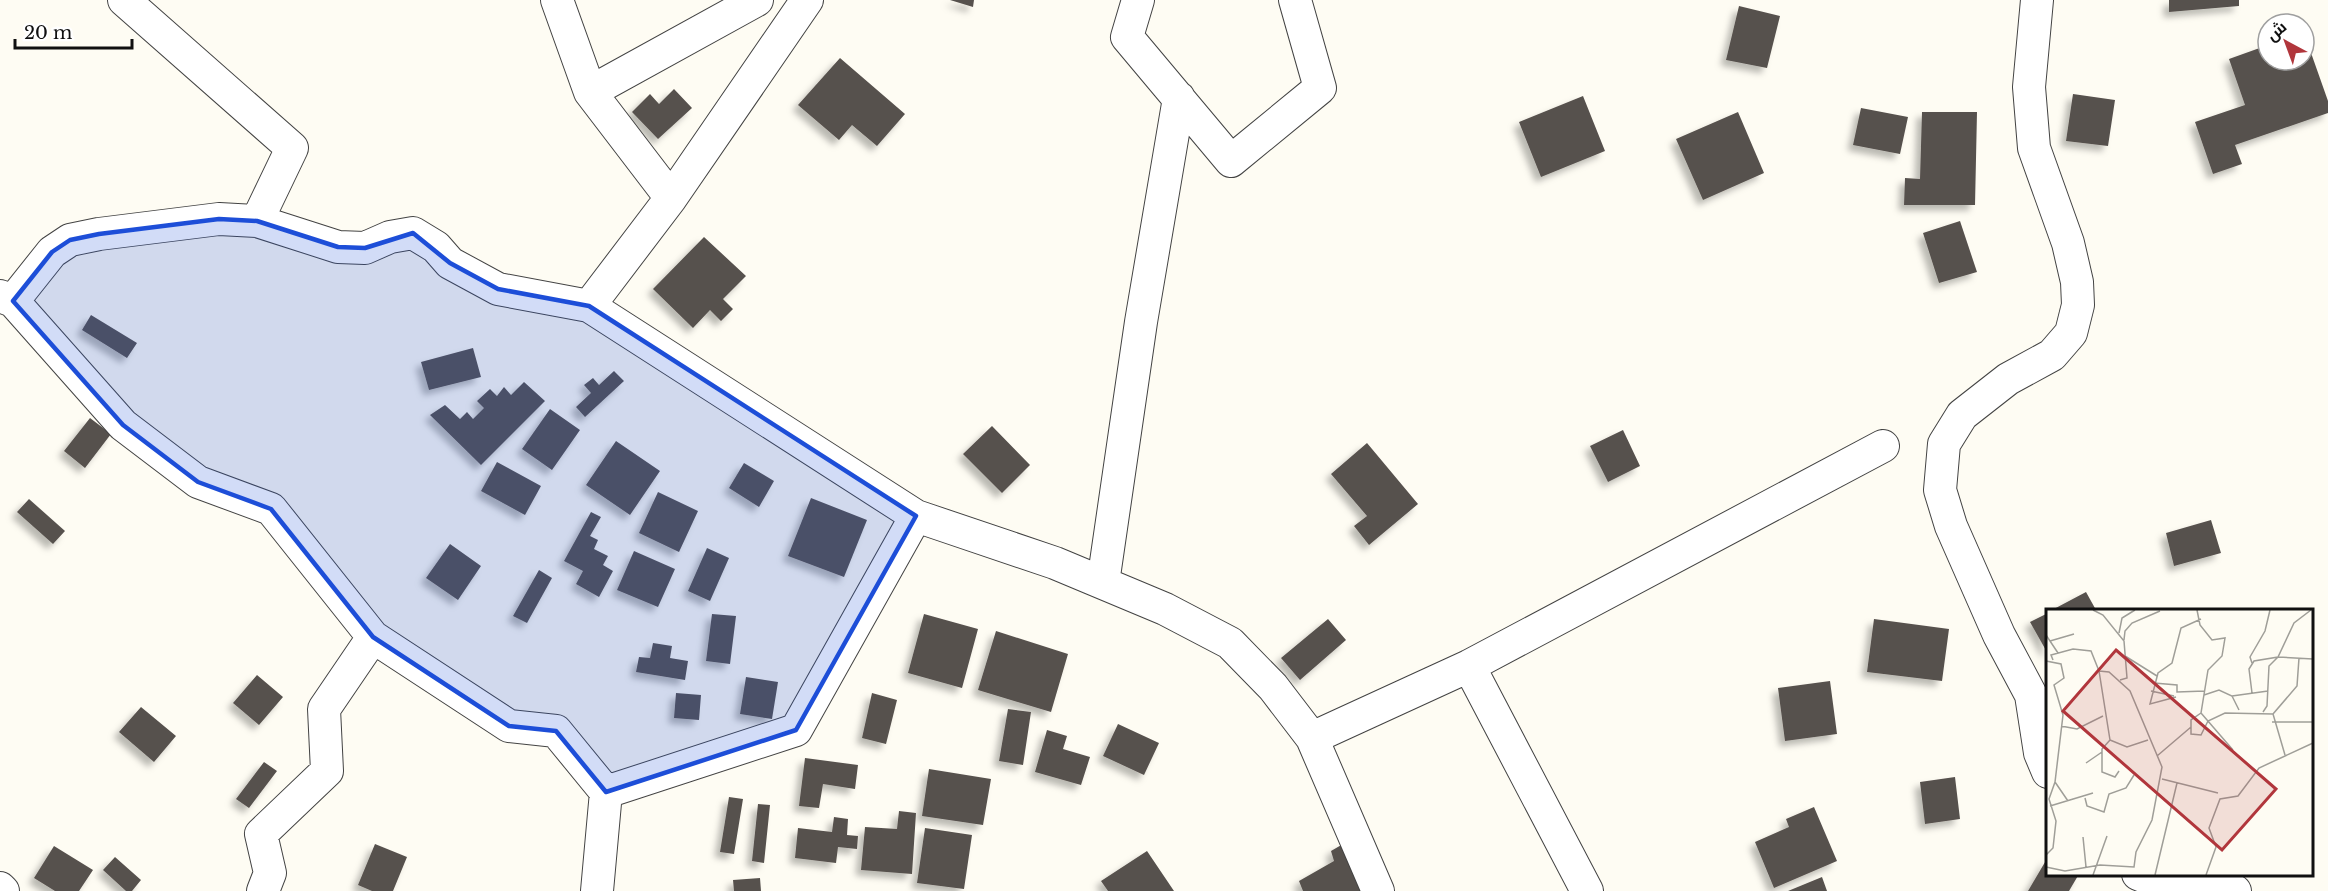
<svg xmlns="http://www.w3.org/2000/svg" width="2328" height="891" viewBox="0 0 2328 891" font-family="'Libre Baskerville',Cairo,serif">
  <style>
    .building { fill: #57514d; filter: url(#shadow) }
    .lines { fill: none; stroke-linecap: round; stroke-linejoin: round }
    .minor-casing { stroke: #434343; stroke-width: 34 }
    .minor { stroke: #fff; stroke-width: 32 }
    .marked { fill: #1d4ed8; fill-opacity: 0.2; stroke: #1d4ed8; stroke-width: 4.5; stroke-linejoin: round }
    .inset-road { fill: none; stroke: #9f9e98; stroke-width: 1.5 }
    .view { fill: #b1363c; fill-opacity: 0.15; stroke: #b1363c; stroke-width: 3 }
    .inset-edge { fill: none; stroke: #101010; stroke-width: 3 }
  </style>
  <defs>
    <filter id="shadow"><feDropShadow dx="-5.5" dy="5.5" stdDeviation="3" flood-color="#0004"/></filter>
  </defs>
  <rect width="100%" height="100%" fill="#fefcf3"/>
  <!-- building -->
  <path class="building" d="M950,0H974L973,7Z
    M2169,0H2239V6L2169,12Z
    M1739,6L1780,16L1767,68L1726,60Z
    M2304,33L2328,101V113L2235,145L2242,164L2213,174L2195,122L2245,105L2229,59L2268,45V60H2304Z
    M840,58L905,114L877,146L852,125L839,140L798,105Z
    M674,89L692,108L658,139L632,112L650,94L659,104Z
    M2073,94L2115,100L2108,146L2066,141Z
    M1583,96L1605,151L1541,177L1519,122Z
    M1861,108L1908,117L1900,154L1853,145Z
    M1738,112L1764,173L1703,200L1676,139Z
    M1922,112H1977L1975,205H1904L1905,178L1920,179Z
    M1960,221L1977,272L1939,283L1923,233Z
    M704,237L746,276L723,299L733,309L721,321L710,310L693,328L653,289Z
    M91,315L137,343L127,358L82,330Z
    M473,348L481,377L429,390L421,362Z
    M614,371L624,381L585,417L576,407L591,393L584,385L593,378L599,385Z
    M524,382L545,401L481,465L430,415L445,405L460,419L467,412L473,419L484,408L477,401L490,389L497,396L504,387L511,395Z
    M550,409L580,430L552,470L522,449Z
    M90,418L111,434L85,468L64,451Z
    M992,426L1030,465L1002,493L963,454Z
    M1623,430L1640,466L1608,482L1590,446Z
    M616,441L660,471L630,515L586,485Z
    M1367,443L1418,504L1369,545L1354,526L1367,516L1331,474Z
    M497,462L541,486L525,515L481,491Z
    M744,463L774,481L759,507L729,488Z
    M658,492L698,511L679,552L639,533Z
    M811,498L867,520L844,577L788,556Z
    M29,499L65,531L53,544L17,512Z
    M591,512L601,517L590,536L598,540L594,549L608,556L603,565L613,571L599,597L576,584L583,571L564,561Z
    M2211,520L2221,553L2174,566L2166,533Z
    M450,544L481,566L458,600L426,578Z
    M707,548L729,558L710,601L688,591Z
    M634,551L675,569L658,607L617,590Z
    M539,570L552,578L527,623L513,616Z
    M2086,592L2096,610H2052Z
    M2048,613V654L2030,622Z
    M712,614L736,616L730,664L706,661Z
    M924,614L978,629L962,688L908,673Z
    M1328,619L1346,640L1300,680L1281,658Z
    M1874,619L1949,629L1942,681L1867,672Z
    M996,631L1068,654L1051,712L978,690Z
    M653,643L672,646L670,658L688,661L685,680L636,672L639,657L650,658Z
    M257,675L283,697L259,725L233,703Z
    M746,677L778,682L772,719L740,714Z
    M1830,681L1837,734L1785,741L1778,688Z
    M676,693L701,695L699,720L674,718Z
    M872,693L897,700L886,744L862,738Z
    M141,707L176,736L154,762L119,732Z
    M1008,709L1031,712L1023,765L999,761Z
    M1118,724L1159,743L1144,775L1103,756Z
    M1047,730L1067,736L1063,749L1090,757L1081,785L1035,772Z
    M805,758L858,765L855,789L823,784L819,808L799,806Z
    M264,762L277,771L249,808L236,799Z
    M929,769L991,779L983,825L922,816Z
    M1955,777L1960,819L1925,824L1920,782Z
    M729,797L743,799L734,854L720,852Z
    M758,804L770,805L764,863L752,861Z
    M1814,807L1837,861L1774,888L1755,842L1789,827L1786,819Z
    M899,811L916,813L912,874L861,870L865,827L897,829Z
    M834,817L848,819L847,835L858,836L857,849L838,847L836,863L795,858L798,828L832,832Z
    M925,828L972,835L964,889L917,883Z
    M375,844L407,857L393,891H372L358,885Z
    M1343,844L1363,891H1303L1299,881L1334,861L1331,851Z
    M54,846L93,870L79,891H55L34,878Z
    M1147,851L1174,891H1108L1101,881Z
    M115,857L141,880L132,891H126L103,870Z
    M2048,857V874H2079L2069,891H2028Z
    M1822,877L1827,891H1788Z
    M760,878L761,891H734L733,880Z"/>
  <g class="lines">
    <defs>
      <path id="minor" d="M124,0L292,148L257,221
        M557,0L590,92L671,198L807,0
        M1138,0L1127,37L1231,161L1320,88L1295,0
        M2037,0L2029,87L2034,148L2068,243L2077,282L2078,305L2071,333L2052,355L2008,379L1962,415L1944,444L1940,490L1951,526L1999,635L2031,695L2040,753L2048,772
        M590,92L757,0
        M0,296L13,301L123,425L198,482L271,509L373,637L509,726L556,731L606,792L597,891
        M13,301L52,252L70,240L99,234L219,219L257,221L338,247L365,248L390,237L413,233L436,247L450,263L498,289L589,306L916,516L1055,563L1165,609L1230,643L1273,687L1312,738L1378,891
        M589,306L671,198
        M1103,583L1141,322L1179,98
        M1469,666L1587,891
        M1312,738L1469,666L1883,446
        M606,792L796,730L916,516
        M2138,874L2169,887L2235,891
        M0,888L3,891
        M263,891L270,873L261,834L327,771L324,709L373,637"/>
    </defs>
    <!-- minor casing -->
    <use href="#minor" class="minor-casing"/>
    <!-- minor -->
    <use href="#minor" class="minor"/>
  </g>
  <!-- marked area -->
  <path class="marked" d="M219,219L257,221L338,247L365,248L413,233L450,263L498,289L589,306L916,516L796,730L606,792L556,731L509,726L373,637L271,509L198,482L123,425L13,301L52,252L70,240L99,234Z"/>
  <!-- overview -->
  <g transform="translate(2046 609)">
    <rect width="267" height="267" fill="#fefcf3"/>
    <path class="inset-road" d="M47,1L57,6L78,32L81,69L74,71M151,1L154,16L166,31L179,29L176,47L162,61L155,104L187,141M73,24L76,9L89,1M0,26L12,44M78,31L79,22L86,14L114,2M4,32L28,25M79,47L111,67M7,51L5,46L27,40L45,42L53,62L64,131M0,52L15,55L18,69L8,76L17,106L9,173L3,190L10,212L7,239L0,246M206,54L204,48L219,22L224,1M108,74L131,76V83L159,82M105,82L128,87M206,84L203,60L208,52L232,48L248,14L265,1M158,86L173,81L186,87L193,101M186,87L222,82M130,88L104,95L112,64L126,54L135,19L155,10M217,103L221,97L223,57L232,48L267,50M155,104L145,111V125L155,126L162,112L179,104L227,105M226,113H267M15,117L31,120L57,107M64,131L56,140V163L69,168L73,162M64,131L81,138L102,131M239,146L227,105L251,77L253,49M111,147L145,118M40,154L56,143M116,170L172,184M9,173L22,192M39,189L41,197L58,203L63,185L80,179L88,166M4,197L47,184M37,228L40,258M0,258L19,262L54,256L88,258L90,243L106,211L116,158L84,82L63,63L53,62M47,266L61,227M109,266L131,174M160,266L170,238L163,219L174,190L192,187L213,159L267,134"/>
    <path class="view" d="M70,41L230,180L176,241L17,102Z"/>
    <rect width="267" height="267" class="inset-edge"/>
  </g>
  <!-- north arrow -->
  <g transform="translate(2286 42) rotate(319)"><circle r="28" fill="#ffffff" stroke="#9f9f9f" stroke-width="1.5"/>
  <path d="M0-4.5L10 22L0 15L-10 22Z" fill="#b1363c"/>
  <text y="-9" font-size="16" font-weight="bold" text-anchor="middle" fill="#101010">ش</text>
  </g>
  <!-- scale -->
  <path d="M15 39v9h117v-9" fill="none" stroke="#101010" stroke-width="3"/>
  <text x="24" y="39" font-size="18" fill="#101010" stroke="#ffffff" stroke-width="4.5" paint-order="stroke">20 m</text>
</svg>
